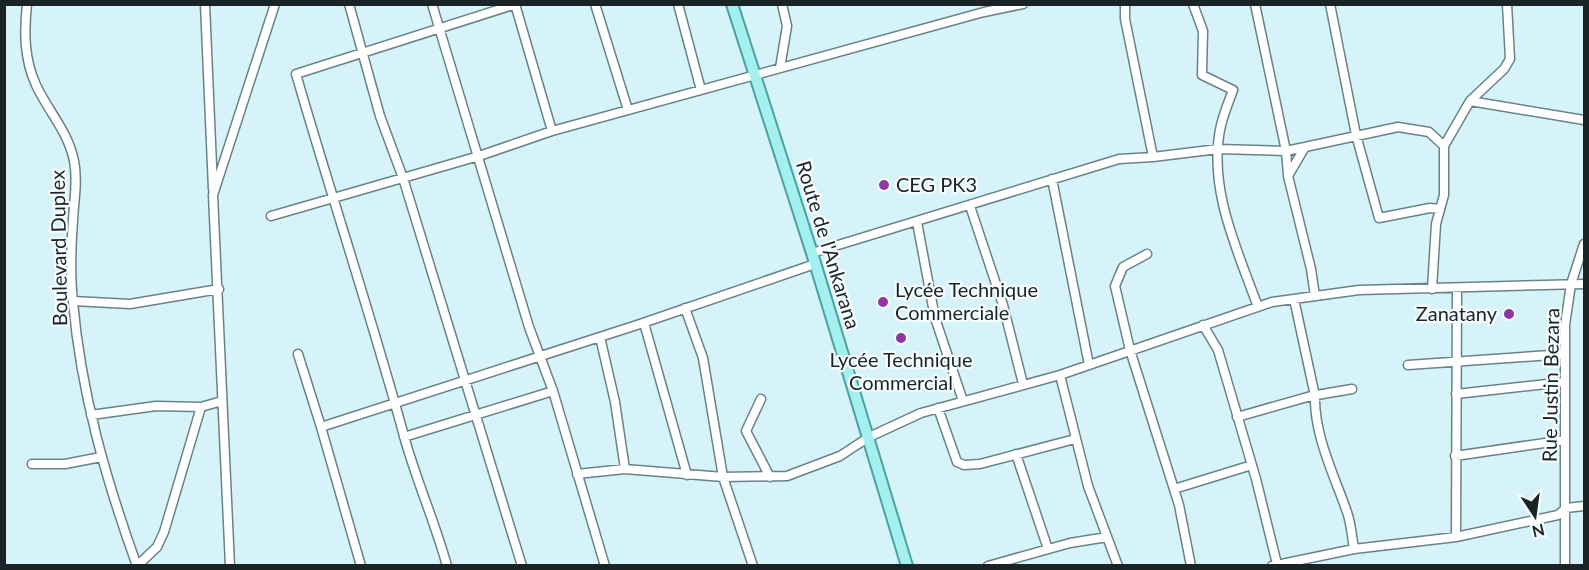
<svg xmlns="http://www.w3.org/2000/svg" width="1589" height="570" viewBox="0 0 1589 570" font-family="Lato,sans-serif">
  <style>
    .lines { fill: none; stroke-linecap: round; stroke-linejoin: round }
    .minor-casing { stroke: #698288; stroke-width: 11 }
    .major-casing { stroke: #4ca2a1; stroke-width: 14 }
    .minor { stroke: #fff; stroke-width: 8 }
    .major { stroke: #a4f0ee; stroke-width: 10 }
    .poi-dot { fill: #8d37a5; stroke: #f6fcfd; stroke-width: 2 }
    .labels { text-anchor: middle; stroke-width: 4.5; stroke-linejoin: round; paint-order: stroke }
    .poi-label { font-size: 20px; fill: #1a2427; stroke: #f6fcfd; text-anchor: start }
    .street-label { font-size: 20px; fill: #1a2427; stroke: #f6fcfd }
  </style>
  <rect width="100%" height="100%" fill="#d7f3fa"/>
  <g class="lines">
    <defs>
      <path id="minor" d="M27,4C24,32 24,59 36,85C48,111 68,131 74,161C78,180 74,201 73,220C71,247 70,275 73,302C81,393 106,480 137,566
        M205,4L213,189
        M349,4L380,116L403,178L522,566
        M432,4L529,327L553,391L605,566
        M515,4L552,131
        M595,4L628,110
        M678,4L701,90
        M1193,4L1203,31L1202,75L1233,90C1229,101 1224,113 1221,125C1207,187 1237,249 1258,307
        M1255,4L1286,151L1288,175
        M1330,4L1356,135L1379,218L1430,208L1440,209
        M780,68L787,26L782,4
        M1470,101L1584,120
        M1444,146L1470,101L1504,69L1510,59L1507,4
        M1153,157L1218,149L1286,151L1305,147
        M1052,179L1089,365
        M970,206L1003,305L1023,384
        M271,216L479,156L552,131L984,12L1023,4
        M917,222L935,318L963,401
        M812,253L1119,159L1153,157L1125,19V4
        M1147,254L1123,267L1115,286L1130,350L1179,505L1191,566
        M1315,296L1311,269L1288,176L1305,147L1398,127L1429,132L1444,146V195L1436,224L1432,289
        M1294,299L1315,396C1314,435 1334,475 1347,512C1351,523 1352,537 1354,549
        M73,301L130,304L219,289
        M685,308L703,358L723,477L753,566
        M644,323L687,475
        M1203,325L1218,350L1256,479L1277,564
        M600,337L615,402L625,469
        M298,354L321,427L637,325L815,264
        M1408,365L1565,354
        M1060,375L1088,486L1118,566
        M1456,394L1565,382
        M761,399L746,431L770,477
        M938,408L957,462L964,465L980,464L1075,439
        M91,415L156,406L201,407L222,401
        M1237,417L1311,396L1352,389
        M321,427L361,566
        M404,437L553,391
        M1016,454L1048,549
        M1455,456L1565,440
        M32,464H65L101,457
        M577,474L625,469L723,477L787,476L840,456L869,437L921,413L1060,375L1272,302L1359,290L1584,284
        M1174,489L1252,465
        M1456,537L1457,289
        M137,566L157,547L164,532L201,407
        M230,566L213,195L275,4
        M447,566C435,522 416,480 404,436C371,315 331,195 296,74L516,4
        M988,566L1070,543L1107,537
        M1272,566L1354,549L1456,537L1558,515L1566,508L1584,506
        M1565,566V325L1571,284L1584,244"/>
      <path id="major" d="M732,4L812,253L907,566"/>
    </defs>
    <!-- minor casing -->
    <use href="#minor" class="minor-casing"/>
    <!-- major casing -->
    <use href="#major" class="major-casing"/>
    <!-- minor -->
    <use href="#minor" class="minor"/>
    <!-- major -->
    <use href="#major" class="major"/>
  </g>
  <!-- markers -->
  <g class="poi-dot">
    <circle cx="884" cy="185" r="6"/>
    <circle cx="883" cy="302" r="6"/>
    <circle cx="1509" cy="314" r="6"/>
    <circle cx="901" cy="338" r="6"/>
  </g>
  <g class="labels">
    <!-- poi labels -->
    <g class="poi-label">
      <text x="896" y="192">CEG PK3</text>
      <text x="895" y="297">Lycée Technique<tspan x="895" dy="23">Commerciale</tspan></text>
      <text x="1497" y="321" text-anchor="end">Zanatany</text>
      <text x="901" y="367" text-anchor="middle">Lycée Technique<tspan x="901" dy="23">Commercial</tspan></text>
    </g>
    <!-- street labels -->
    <g class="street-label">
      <text transform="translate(828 245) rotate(73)" y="7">Route de l'Ankarana</text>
      <text transform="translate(59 248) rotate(-91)" y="7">Boulevard Duplex</text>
      <text transform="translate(1551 385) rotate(-89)" y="7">Rue Justin Bezara</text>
    </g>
  </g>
  <!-- border -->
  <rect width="1589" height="570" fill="none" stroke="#1a2427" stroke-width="12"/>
  <!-- north arrow -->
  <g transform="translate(1535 516) rotate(167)" stroke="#f6fcfd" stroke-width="4.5" paint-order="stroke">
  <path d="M0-4.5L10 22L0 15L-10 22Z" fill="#1a2427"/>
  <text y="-9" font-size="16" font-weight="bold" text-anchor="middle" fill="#1a2427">N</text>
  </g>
</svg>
